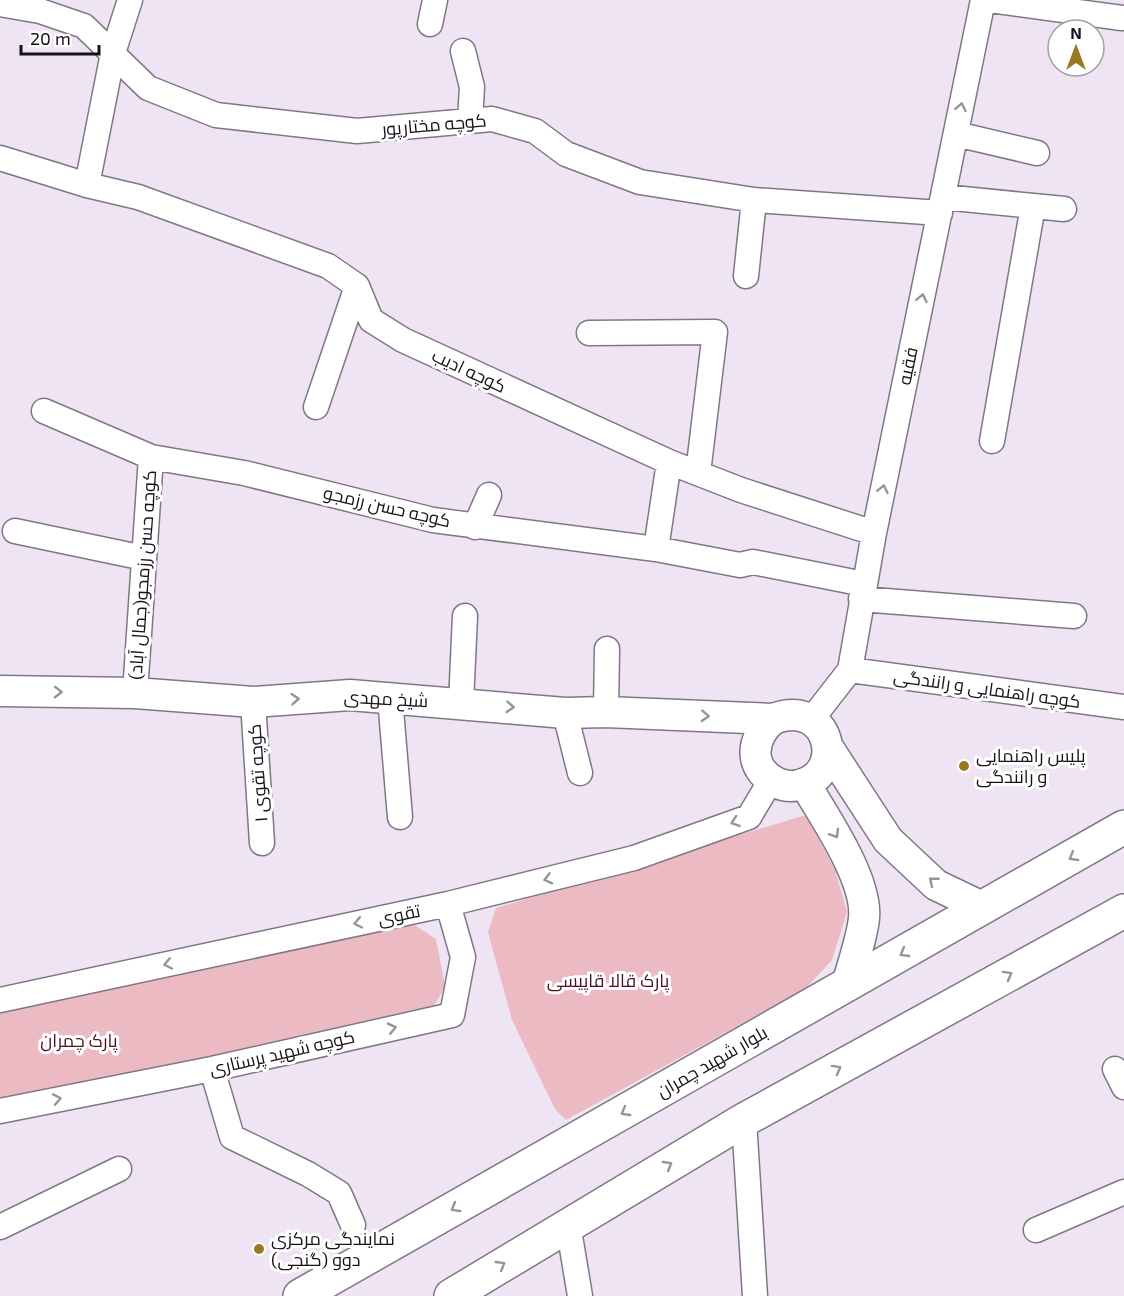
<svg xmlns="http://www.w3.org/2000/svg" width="1124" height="1296" viewBox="0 0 1124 1296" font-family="'Exo 2',Cairo,sans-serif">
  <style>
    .green { fill: #ebbac2 }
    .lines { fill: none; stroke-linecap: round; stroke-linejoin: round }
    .minor-casing { stroke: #807785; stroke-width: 27 }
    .tertiary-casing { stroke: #807785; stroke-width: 33 }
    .secondary-casing { stroke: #807785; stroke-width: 36 }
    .minor { stroke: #fff; stroke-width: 24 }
    .tertiary { stroke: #fff; stroke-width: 30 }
    .secondary { stroke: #fff; stroke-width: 33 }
    .oneway { stroke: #969497 }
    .poi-dot { fill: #997a23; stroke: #fff; stroke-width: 2 }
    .labels { text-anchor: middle; stroke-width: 6; stroke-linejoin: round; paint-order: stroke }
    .street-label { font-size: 18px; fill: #161218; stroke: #fff }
    .poi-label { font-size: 18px; fill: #161218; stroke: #fff; text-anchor: start }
    .park-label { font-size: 18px; fill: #4c1222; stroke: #fff }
  </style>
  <rect width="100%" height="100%" fill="#efe4f4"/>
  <!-- green -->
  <path class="green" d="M806,815L835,870L847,912L832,960L805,989L566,1120L555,1109L512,1020L488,932L496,908Z
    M410,922L436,939L445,986L432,1010L0,1102V1011Z"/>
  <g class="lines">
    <defs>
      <path id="minor" d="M990,0L1122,18
        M0,4L40,11L84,26L148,88L216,115L357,131L492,119L535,131L566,154L640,182L754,200L940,213
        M430,24L435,0
        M463,51L472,87L470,120
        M956,134L1037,153
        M0,158L87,185L138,197L328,266L357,286L371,320L403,340L669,462L741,490L874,533
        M87,185L113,53L130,0
        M943,197L1064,209
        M746,276L754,200
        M589,333L715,332L698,473
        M316,407L357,286
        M44,411L151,457L244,473L433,520L656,549L740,565L753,562L864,584
        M992,441L1033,206
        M475,527L489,495
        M15,531L144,558
        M656,549L669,462
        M861,599L1074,616
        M850,670L1124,707
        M135,693L151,457
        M390,698L400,817
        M253,702L262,843
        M461,703L465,616
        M606,712L607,649
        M565,713L580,773
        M811,720L850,670L874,533L983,0
        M0,1000L448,904L634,858L749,817L771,780
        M212,1069L232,1137L308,1174L339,1193L353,1225
        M1115,1069L1124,1087
        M0,1111L212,1069L452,1015L463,957L448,904
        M744,1120L755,1296
        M568,1224L580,1296
        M0,1227L119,1169
        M1036,1230L1124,1192"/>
      <path id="tertiary" d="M0,691L135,693L253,702L350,695L565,713L606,712L773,719C830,697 848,774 799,785C791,787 784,786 777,783C747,768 751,738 773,719
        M827,746L888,840L936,885L984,908
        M805,784C824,816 868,880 864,918C862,939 852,965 847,986"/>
      <path id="secondary" d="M300,1296L1124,827
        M451,1296L744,1120L1124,911"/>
    </defs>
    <!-- minor casing -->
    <use href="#minor" class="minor-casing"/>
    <!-- tertiary casing -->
    <use href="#tertiary" class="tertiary-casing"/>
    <!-- secondary casing -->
    <use href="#secondary" class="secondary-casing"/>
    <!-- minor -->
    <use href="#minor" class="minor"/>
    <!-- tertiary -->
    <use href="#tertiary" class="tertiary"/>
    <!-- secondary -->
    <use href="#secondary" class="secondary"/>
  </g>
  <!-- one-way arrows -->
  <defs><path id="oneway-chevron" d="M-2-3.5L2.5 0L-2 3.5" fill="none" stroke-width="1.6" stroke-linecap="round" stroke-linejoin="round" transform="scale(1.5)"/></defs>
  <g class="oneway">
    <use href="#oneway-chevron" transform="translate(961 107) rotate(-79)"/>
    <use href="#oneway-chevron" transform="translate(922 298) rotate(-78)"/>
    <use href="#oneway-chevron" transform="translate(883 489) rotate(-78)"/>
    <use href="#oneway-chevron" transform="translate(58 692) rotate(1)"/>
    <use href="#oneway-chevron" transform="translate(295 699) rotate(-4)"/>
    <use href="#oneway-chevron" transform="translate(510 707) rotate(4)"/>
    <use href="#oneway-chevron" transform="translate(705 716) rotate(3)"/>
    <use href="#oneway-chevron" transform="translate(735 822) rotate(161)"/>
    <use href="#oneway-chevron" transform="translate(835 834) rotate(59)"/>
    <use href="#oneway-chevron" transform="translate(1073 857) rotate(150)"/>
    <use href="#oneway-chevron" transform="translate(548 879) rotate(166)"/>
    <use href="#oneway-chevron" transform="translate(933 881) rotate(-141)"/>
    <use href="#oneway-chevron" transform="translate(358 923) rotate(168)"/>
    <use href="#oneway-chevron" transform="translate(904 953) rotate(150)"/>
    <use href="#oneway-chevron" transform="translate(168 964) rotate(168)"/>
    <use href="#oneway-chevron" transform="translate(1008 975) rotate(-29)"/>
    <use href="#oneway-chevron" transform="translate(392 1028) rotate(-13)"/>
    <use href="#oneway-chevron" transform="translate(837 1069) rotate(-29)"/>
    <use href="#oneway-chevron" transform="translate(57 1099) rotate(-11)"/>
    <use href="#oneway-chevron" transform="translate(625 1112) rotate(150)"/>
    <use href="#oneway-chevron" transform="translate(668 1165) rotate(-31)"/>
    <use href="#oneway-chevron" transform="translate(455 1208) rotate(150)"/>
    <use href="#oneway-chevron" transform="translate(501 1265) rotate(-31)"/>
  </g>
  <!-- markers -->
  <g class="poi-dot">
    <circle cx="964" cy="766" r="6"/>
    <circle cx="259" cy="1249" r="6"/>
  </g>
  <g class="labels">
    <!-- street labels -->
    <g class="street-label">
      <text transform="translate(434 125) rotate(-5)" y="6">کوچه مختارپور</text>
      <text transform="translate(908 366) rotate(-78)" y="6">فقیه</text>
      <text transform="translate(469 371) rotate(25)" y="6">کوچه ادیب</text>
      <text transform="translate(387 507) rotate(13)" y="6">کوچه حسن رزمجو</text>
      <text transform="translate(143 575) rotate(-86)" y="6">کوچه حسن رزمجو(جمال آباد)</text>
      <text transform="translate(987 689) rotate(8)" y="6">کوچه راهنمایی و رانندگی</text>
      <text transform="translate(386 699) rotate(3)" y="6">شیخ مهدی</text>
      <text transform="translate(258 773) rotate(-94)" y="6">کوچه تقوی ۱</text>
      <text transform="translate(399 915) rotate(-12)" y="6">تقوی</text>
      <text transform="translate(282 1053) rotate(-13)" y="6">کوچه شهید پرستاری</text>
      <text transform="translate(712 1062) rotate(-30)" y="6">بلوار شهید چمران</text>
    </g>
    <!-- poi labels -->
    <g class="poi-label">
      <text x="976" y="762">پلیس راهنمایی<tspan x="976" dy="21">و رانندگی</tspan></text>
      <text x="271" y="1245">نمایندگی مرکزی<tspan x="271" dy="21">دوو (گنجی)</tspan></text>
    </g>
    <!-- park labels -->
    <g class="park-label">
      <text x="608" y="987">پارک قالا قاپیسی</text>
      <text x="79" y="1047">پارک چمران</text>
    </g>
  </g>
  <!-- north arrow -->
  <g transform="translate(1076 48)"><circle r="28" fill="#ffffff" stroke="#a2a0a3" stroke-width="1.5"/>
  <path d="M0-4.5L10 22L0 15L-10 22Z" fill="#997a23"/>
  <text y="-9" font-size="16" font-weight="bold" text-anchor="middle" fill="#161218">N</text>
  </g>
  <!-- scale -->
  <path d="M21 45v9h78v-9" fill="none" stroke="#161218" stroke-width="3"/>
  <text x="30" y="45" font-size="18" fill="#161218" stroke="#ffffff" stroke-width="4.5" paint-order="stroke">20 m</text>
</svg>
